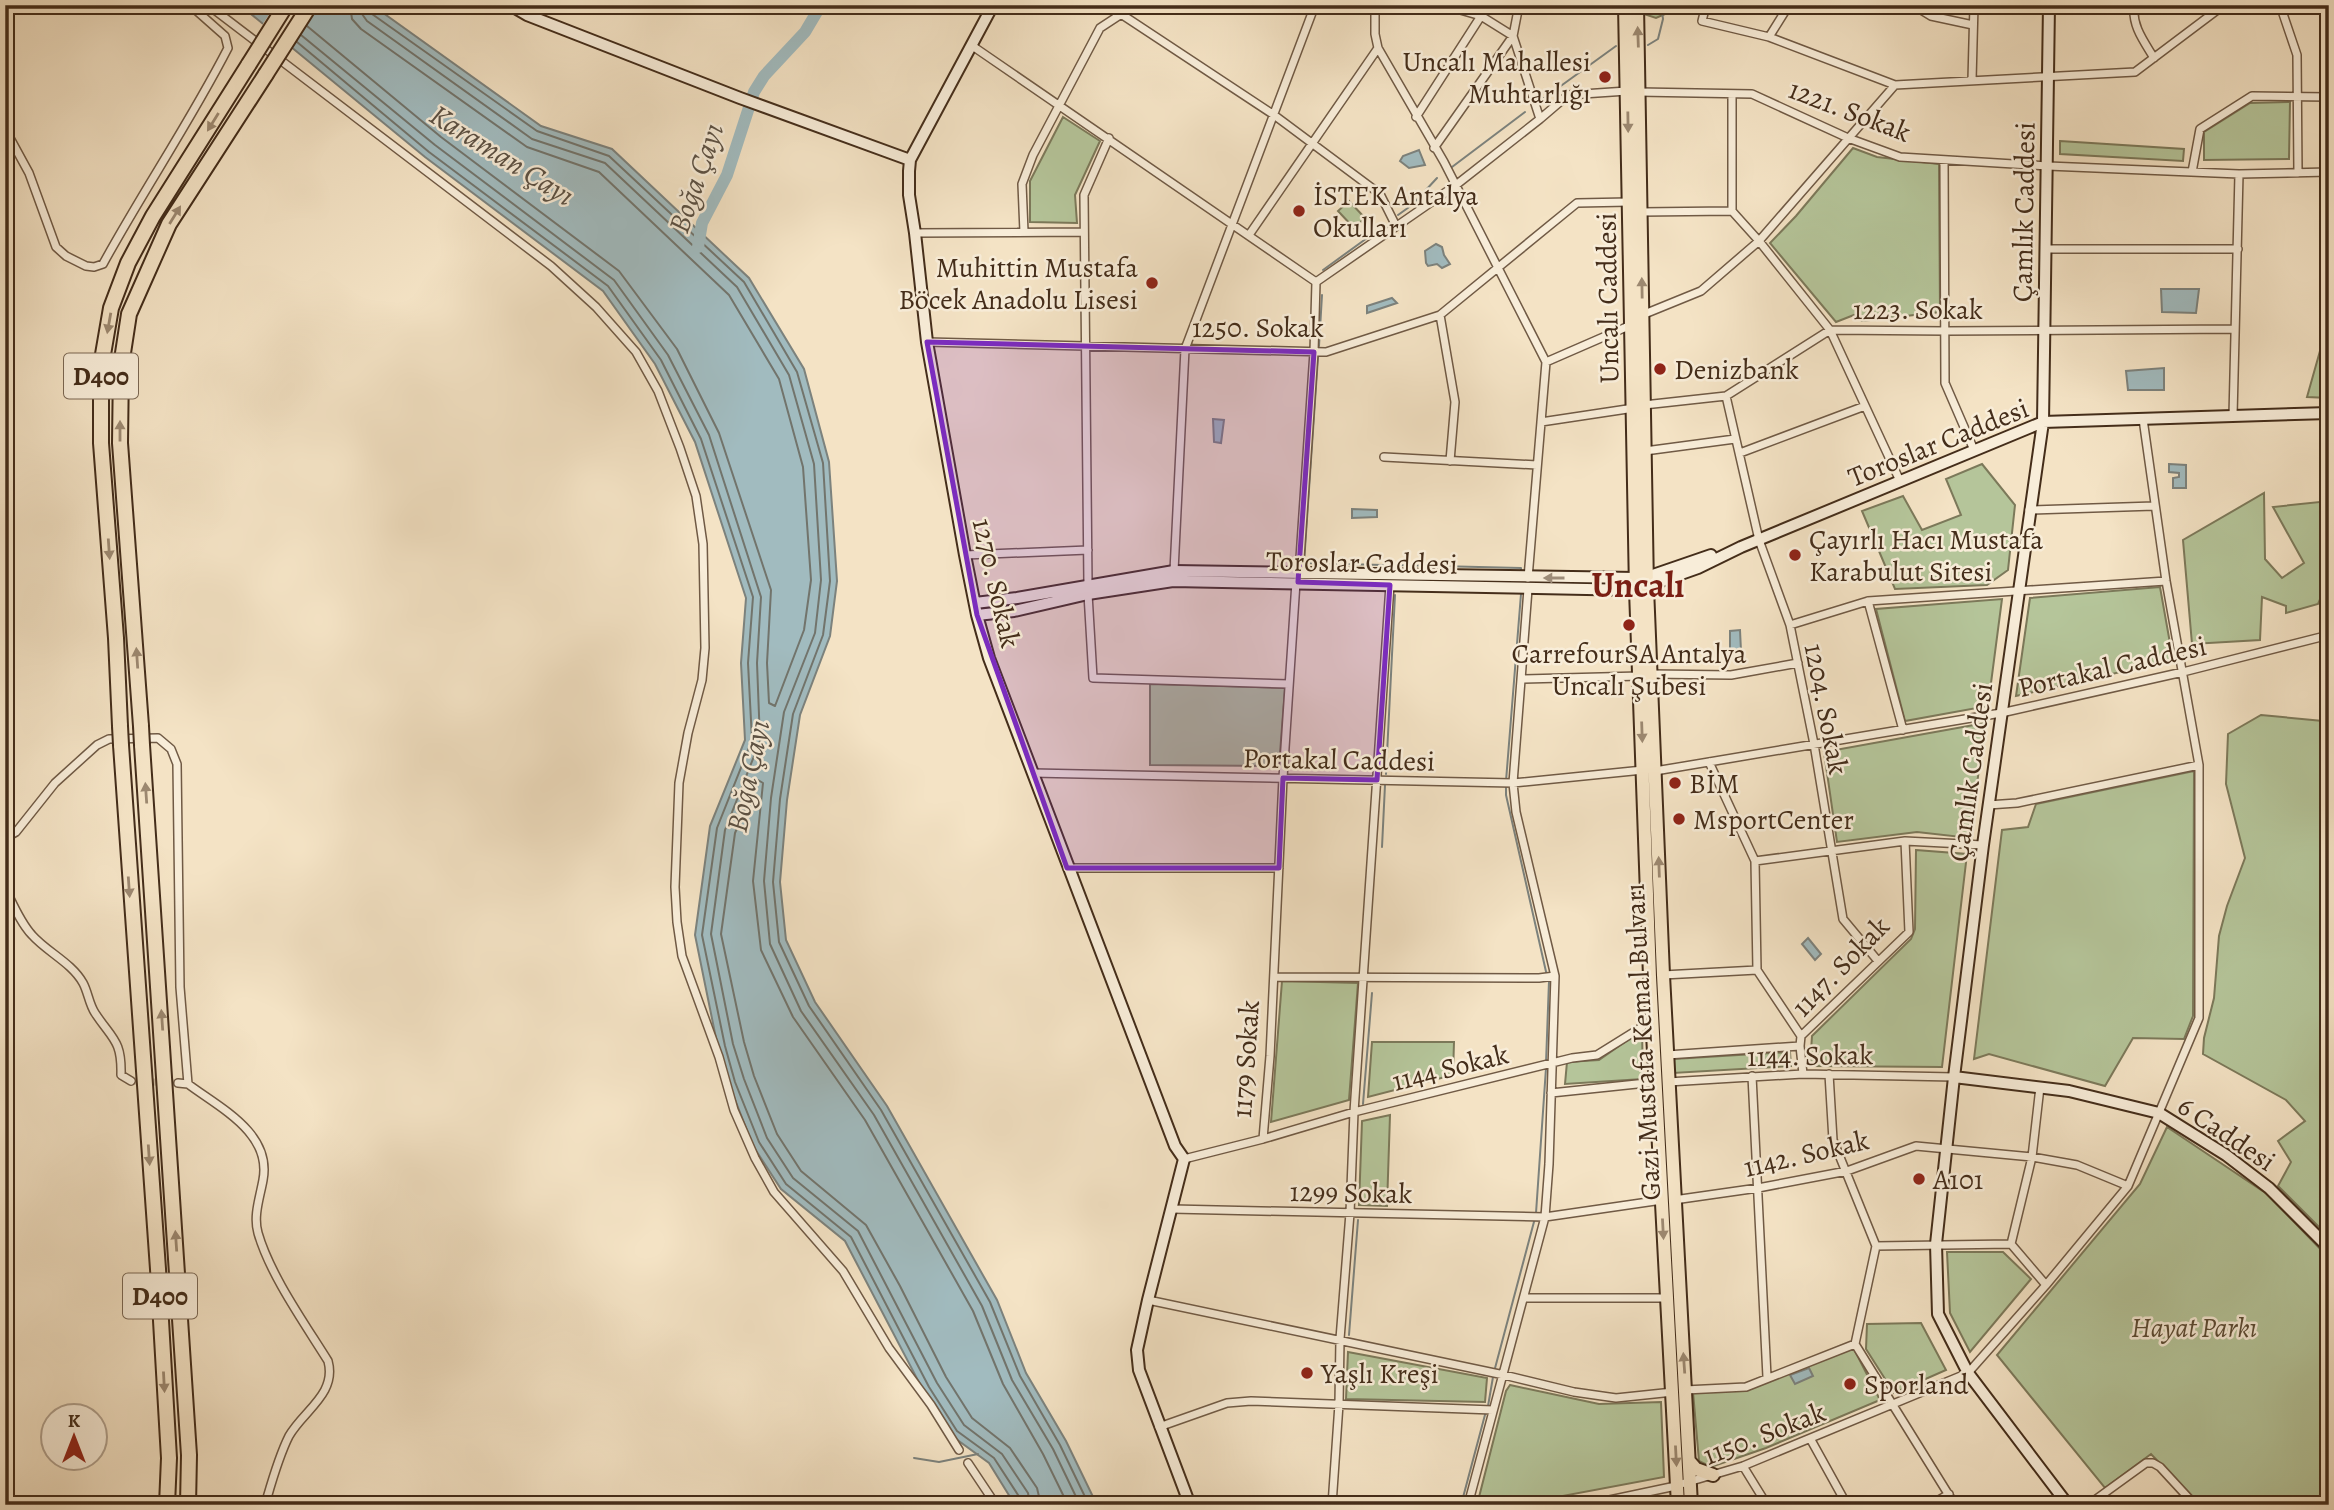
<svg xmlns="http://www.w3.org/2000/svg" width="2334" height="1510" viewBox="0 0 2334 1510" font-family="Alegreya,serif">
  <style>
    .green { fill: #b5c59a; stroke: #7c795a; stroke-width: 2 }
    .water { fill: #a1bbbf; stroke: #7c827d; stroke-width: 2 }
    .pier { fill: #f4e3c5 }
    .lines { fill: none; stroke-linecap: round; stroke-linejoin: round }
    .shore { stroke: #72746c; stroke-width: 2 }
    .stream { stroke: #7c827d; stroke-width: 2 }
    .river { stroke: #a1bbbf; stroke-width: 12 }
    .street-tunnel { stroke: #d1bfa3; stroke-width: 7; stroke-dasharray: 7 3.5; stroke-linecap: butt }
    .street-casing { stroke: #705a45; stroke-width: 10 }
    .secondary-casing { stroke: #442d1a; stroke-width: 14 }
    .primary-casing { stroke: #442d1a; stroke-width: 16 }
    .highway-casing { stroke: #442d1a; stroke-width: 18 }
    .street { stroke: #f8edd9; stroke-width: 7 }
    .secondary { stroke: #f8edd9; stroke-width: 10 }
    .primary { stroke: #f4e3c5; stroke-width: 12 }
    .highway { stroke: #f4e3c5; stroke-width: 14 }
    .highway-bridge-casing { stroke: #442d1a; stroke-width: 18; stroke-linecap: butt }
    .highway-bridge { stroke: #f4e3c5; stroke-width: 14 }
    .oneway { fill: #9c8870 }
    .oneway2 { fill: #9e8d7a }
    .marked { fill: #7b2cbf; fill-opacity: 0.2; stroke: #7b2cbf; stroke-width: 5; stroke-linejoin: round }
    .poi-dot { fill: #8f2418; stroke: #f8edd9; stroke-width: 2.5 }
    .labels { text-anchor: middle; stroke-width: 5; stroke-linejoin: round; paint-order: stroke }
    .shield { fill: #f8edd9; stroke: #7a6753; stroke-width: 2 }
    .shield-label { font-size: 26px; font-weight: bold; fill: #442d1a }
    .poi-label { font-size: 28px; fill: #442d1a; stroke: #f8edd9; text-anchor: start }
    .street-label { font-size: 28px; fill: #442d1a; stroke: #f8edd9 }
    .park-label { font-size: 28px; font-style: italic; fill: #5b4b34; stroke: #f8edd9 }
    .water-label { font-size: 30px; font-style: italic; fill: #5b5043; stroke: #f8edd9 }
    .district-label { font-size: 35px; font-weight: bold; fill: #7a1f14; stroke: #f8edd9 }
  </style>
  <rect width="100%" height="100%" fill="#f4e3c5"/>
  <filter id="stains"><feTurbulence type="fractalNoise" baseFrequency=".00286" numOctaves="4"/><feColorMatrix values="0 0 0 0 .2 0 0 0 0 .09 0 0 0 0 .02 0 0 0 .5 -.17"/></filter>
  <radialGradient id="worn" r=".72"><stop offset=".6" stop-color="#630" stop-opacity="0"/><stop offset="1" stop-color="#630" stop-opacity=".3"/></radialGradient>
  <!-- green -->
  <path class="green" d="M1644,5H1672V11L1656,18L1644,14Z
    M2290,102L2289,159L2204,160V132L2250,103Z
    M1063,117L1100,141L1075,195L1077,223L1030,222V181Z
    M2060,141L2184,149L2183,161L2060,154Z
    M1853,148L1877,157L1939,164L1940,312L1862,321L1854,315L1836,322L1770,243L1796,216Z
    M1349,201L1365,218L1354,228L1338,211Z
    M2329,319V398L2307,397Z
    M1982,464L2015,505L2008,570L1987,585L1895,589L1862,511L1903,496L1922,530L1961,515L1946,479Z
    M2264,493L2265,559L2282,578L2304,563L2273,507L2329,501V579L2318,604L2286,613V606L2262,597L2260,640L2192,644L2183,540Z
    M2160,587L2173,660L2016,696L2030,598Z
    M2002,599L1988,706L1905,721L1876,609Z
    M1150,684L1285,688L1279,766L1150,765Z
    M2261,715L2323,721L2329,724V1237L2278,1186L2291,1162L2278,1141L2305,1121L2286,1100L2203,1054L2204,1038L2214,998L2219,936L2227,906L2245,858L2226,784L2228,734Z
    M1985,723L1970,838L1917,832L1837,842L1824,752Z
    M2194,771L2193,1016L2184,1039L2133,1038L2105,1086L1989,1054L1974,1059L2002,830L2028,827L2036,804Z
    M1916,850L1967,854L1942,1067L1810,1066L1812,1036L1911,939L1915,929Z
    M1282,981L1358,983L1349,1100L1271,1122Z
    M1642,1030L1643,1079L1565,1084L1567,1062L1599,1060Z
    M1372,1042H1454L1453,1075L1368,1097Z
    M1790,1052L1791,1066L1673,1073V1059Z
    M1390,1115L1387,1206L1359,1205L1362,1121Z
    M2167,1127L2267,1194L2329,1258V1505H2200L2151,1454L2105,1488L1997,1355L2140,1184Z
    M1947,1252H2003L2031,1279L1970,1352L1950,1313Z
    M1921,1323L1946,1370L1894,1393L1866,1349L1867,1324Z
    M1853,1347L1880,1400L1766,1448L1711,1467L1699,1461L1693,1392L1745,1389Z
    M1348,1352L1487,1378L1485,1402L1346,1399Z
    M1510,1385L1599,1404L1661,1402L1664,1477L1515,1505H1477L1506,1391Z"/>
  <!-- water -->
  <path class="water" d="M240,5H372L541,126L612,149L749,278L804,369L829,462L837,581L830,636L800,715L787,800L780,882L786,940L815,1002L887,1106L997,1300L1026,1373L1066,1441L1097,1505H1015L989,1463L952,1436L923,1390L845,1241L781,1189L753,1146L729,1084L718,1048L695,935L710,826L745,740L741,663L746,598L695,442L655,364L603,291L425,157Z
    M1419,150L1425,165L1409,168L1400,161L1403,156Z
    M1436,244L1442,247L1444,255L1450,264L1442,268L1437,264L1428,266L1426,263L1425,251Z
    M2161,289H2199L2196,313L2162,312Z
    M1392,298L1397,303L1367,313V306Z
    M2164,368V390H2128L2126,371Z
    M1213,419L1224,420L1221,443L1214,442Z
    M2169,464L2186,465V488H2173V478L2179,477V473L2169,472Z
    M1352,509L1377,510V517L1352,518Z
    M1740,630L1741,651H1730V631Z
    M1808,938L1821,954L1815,960L1802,944Z
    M1809,1368L1813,1376L1795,1384L1790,1375Z"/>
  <!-- pier -->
  <path class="pier" d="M275,5H318L289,50L261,27Z"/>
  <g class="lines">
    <!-- shore -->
    <path class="shore" d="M360,5L362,14L367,21L532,139L605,163L737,287L789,375L814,464L821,580L815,633L784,712L771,798L764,881L770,944L801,1011L874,1115L982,1306L1012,1380L1053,1449L1080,1505
      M369,5L372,14L537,131L609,156L744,282L797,372L823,463L830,581L823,635L793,714L780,799L773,882L779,942L809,1006L881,1110L990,1302L1020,1376L1060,1445L1089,1505
      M307,26L441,137L619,271L677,349L719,433L771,590L767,663L769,703L775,706L804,630L811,580L803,467L779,379L729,295L599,172L527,147L361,29L352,19L350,5
      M301,35L435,145L614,280L668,355L709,435L761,597L757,663L760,741L725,830L711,934L733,1044L744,1079L767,1138L793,1178L858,1231L937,1383L964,1425L1002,1454L1028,1493L1030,1505
      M297,42L429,152L608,286L661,360L701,439L753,597L748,663L752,740L717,828L702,935L725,1046L735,1082L759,1142L786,1184L851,1237L929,1387L957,1431L994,1458L1020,1498L1021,1505
      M1041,1505L1037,1488L1010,1448L972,1418L946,1377L900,1286L866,1225L801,1171L777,1134L754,1076L744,1042L721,934L735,833L758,780L763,783L753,881L761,950L793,1017L865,1120L973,1311L1003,1384L1043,1454L1068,1505"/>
    <!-- stream -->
    <path class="stream" d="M1648,45L1658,39L1663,19L1661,5
      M1540,101L1616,46
      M1452,167L1525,112
      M1398,215L1412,205L1437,178
      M1323,270L1385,225
      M1319,346L1322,295
      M1318,357L1304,563L1383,565
      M1395,565L1521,568V570
      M1386,774L1395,595
      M1506,781L1521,594
      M1506,787V795L1547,976
      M1382,847L1385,785
      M1546,1063L1549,981
      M1363,1104L1372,993
      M1536,1213L1546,1068
      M1349,1335L1358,1220
      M1494,1372L1535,1218
      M1488,1406L1493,1377
      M914,1458L939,1462L978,1454
      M1461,1505L1486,1411"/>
    <!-- river -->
    <path class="river" d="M698,247L702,223L727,175L754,92L764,76L805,32L821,5"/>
    <!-- street-tunnel -->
    <path class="street-tunnel" d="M131,1081L178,1083"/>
    <defs>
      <path id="street" d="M5,5L13,6
        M208,5L551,266L596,307L636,352L658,391L680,448L696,496L703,544L705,648L702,680L688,733L679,783L675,887L677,922L682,956L719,1057L734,1110L755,1158L774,1192L843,1271L889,1348L931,1405L959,1450
        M1375,5V34L1378,48L1444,162L1546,362L1528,578
        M1519,5L1513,36L1540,119
        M1706,5L1702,21L1769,37L1895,85L2135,72L2224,5
        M1913,5L1931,16L1973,25
        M2134,5C2132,26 2143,40 2154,58
        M2280,5L2297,55L2298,173
        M1121,14L1274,115L1380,194L1396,226
        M1769,37L1789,5
        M971,45L1316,282L1314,352L1299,573
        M1972,80L1974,5
        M1639,92L1752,94L1848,138L1900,157L2048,166L2239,174L2233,416
        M1416,117L1481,16
        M5,129L29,173L56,247L66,256L86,266L94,267L103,264C143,191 190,122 228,48L225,36L190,5
        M1434,148L1513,36L1481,16L1443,5
        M1944,160L1945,383L1974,450
        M2192,172L2200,129L2252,96L2329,97
        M2239,174L2329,172
        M1732,211V94
        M1641,212L1732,211L1759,241L1830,330L1900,481
        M1024,232L1022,184L1033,155L1100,28L1135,5
        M915,233L1084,232
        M1249,235L1378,48
        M2046,249H2238
        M1316,282L1456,185L1540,119L1568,95L1627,91
        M1440,315L1455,402L1450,461
        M1642,315L1701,291L1759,241L1895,85
        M927,342L1326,352L1440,315L1577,203L1629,202
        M1546,362L1631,325
        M1726,396L1759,540L1790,625L1814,744L1843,919L1878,961
        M1644,405L1726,396L1830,330L1946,331L2234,329
        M1541,422L1634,408
        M1645,451L1735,439
        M1740,453L1865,406
        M1384,457L1537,465
        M2029,510L2154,506
        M965,555L1088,550
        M1174,571L1185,349L1315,5
        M1088,584L1084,195L1109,138
        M1088,594L1093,678L1289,684
        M1868,601L1903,730
        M1790,625L1868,601L2166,581
        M1651,674L1731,675L1798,663
        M1521,679L1640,676
        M1709,762L1755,861L1757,970
        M1655,771L2001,713L2183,672L2329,635
        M1033,773L1513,783L1643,770
        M1988,805L2017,803L2199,765
        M5,838L16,832L55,783L97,745L109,739L158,738L171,749L177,764L180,987L188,1084
        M1755,861L1905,841L1983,845
        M1067,868H1279
        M5,888C13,904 20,922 32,935C47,952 72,963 83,983C88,992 89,1004 95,1013C112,1039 122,1040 121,1075L131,1081
        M1663,975L1757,970L1801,1036L1800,1046L1803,1074
        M1274,977L1539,978L1555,976
        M1801,1036L1909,932L1905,841
        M1667,1055L1800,1046
        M1829,1074L1833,1140L1876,1246L1855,1344L1955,1505
        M1752,1076L1767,1377
        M1668,1082L1803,1074L1954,1077
        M178,1083L188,1084C220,1108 272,1133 263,1180C260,1197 253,1216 258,1233C270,1275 305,1324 328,1361C337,1394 303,1411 289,1436C278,1458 272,1481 265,1505
        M1551,1093L1656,1082
        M1263,1139L1354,1112L1572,1058L1597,1055L1642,1027
        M1184,1159L1263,1139L1270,1056L1283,778L1296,582
        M1674,1200L1758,1188L1847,1171L1916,1146L2032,1157L2077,1165L2128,1186
        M1172,1209L1545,1217L1662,1200
        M2011,1244L2032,1157L2040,1087
        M1876,1246L2011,1244L2046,1285
        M1524,1298H1667
        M1148,1300L1504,1375L1574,1392L1616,1398L1673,1392
        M1685,1390L1746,1387L1855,1344
        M1159,1427L1227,1403L1251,1401L1493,1410
        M1811,1440L1847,1505
        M968,1463L996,1505
        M1743,1466L1767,1505
        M1332,1505L1339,1404L1340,1339L1350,1213L1354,1112L1390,585
        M1468,1505L1545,1217L1549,1164L1555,976L1516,812L1513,783L1528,589
        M1586,1505L1671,1487L1743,1466L1968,1373L2046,1285L2128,1186L2199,1018V765L2166,581L2143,419
        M1930,1505L1949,1494
        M2088,1505L2146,1463H2153L2160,1467L2195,1505"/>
      <path id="secondary" d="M510,5L527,15L740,98L910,160
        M993,5L910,160L909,171V195L915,233L927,342L965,555L977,615L989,658L1175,1146L1184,1159L1148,1300L1137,1350L1139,1370L1190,1505
        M2049,5L2043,422L1983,845L1954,1077L1936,1244L1938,1314L1968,1373L2068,1505
        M975,603L1017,598L1174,571L1636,578L1647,577L1711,555
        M977,615L1014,611L1088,594L1173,581L1636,590L1698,568L1741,547L2043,422L2329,413
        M1954,1077L2069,1091L2159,1113L2226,1155L2269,1188L2329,1248"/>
      <path id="primary" d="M1625,5L1636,590L1650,977L1678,1505
        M1637,5L1647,588L1663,975L1691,1505
        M1689,1461L1696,1469L1713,1475"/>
      <path id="highway" d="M120,726L116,638L101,443V366L111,308L128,263L153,216L249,64
        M141,726L120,443L121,366L129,314L169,224L266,74
        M121,745L158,1269L169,1458L167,1505
        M142,745L189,1455L188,1505"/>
    </defs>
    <!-- street casing -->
    <use href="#street" class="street-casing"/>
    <!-- secondary casing -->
    <use href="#secondary" class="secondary-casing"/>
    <!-- primary casing -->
    <use href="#primary" class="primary-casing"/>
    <!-- highway casing -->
    <use href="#highway" class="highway-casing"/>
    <!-- street -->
    <use href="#street" class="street"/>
    <!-- secondary -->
    <use href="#secondary" class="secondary"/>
    <!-- primary -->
    <use href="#primary" class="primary"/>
    <!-- highway -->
    <use href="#highway" class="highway"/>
    <defs>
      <path id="highway-bridge" d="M249,64L286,5
        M266,74L310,5
        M120,726L121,745
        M141,726L142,745"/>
    </defs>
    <!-- highway-bridge casing -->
    <use href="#highway-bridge" class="highway-bridge-casing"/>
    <!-- highway-bridge -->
    <use href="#highway-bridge" class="highway-bridge"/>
  </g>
  <!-- one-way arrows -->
  <defs><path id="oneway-solid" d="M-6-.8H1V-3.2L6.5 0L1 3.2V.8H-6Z" transform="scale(1.75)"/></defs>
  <g class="oneway">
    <use href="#oneway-solid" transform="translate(1638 37) rotate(-92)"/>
    <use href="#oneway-solid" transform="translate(213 122) rotate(122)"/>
    <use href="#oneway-solid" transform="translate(1628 122) rotate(89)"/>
    <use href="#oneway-solid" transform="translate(175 215) rotate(-58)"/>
    <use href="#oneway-solid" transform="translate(1642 288) rotate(-91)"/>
    <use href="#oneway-solid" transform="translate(109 323) rotate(100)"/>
    <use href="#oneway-solid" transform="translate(120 431) rotate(-90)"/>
    <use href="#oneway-solid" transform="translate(109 549) rotate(86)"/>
    <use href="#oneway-solid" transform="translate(137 658) rotate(-94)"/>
    <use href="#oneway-solid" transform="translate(1642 732) rotate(88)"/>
    <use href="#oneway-solid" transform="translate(146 793) rotate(-94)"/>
    <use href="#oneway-solid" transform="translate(1659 867) rotate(-92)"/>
    <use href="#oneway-solid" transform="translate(129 887) rotate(86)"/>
    <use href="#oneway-solid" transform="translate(162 1020) rotate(-94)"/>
    <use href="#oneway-solid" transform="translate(149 1155) rotate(86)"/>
    <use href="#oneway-solid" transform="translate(1663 1229) rotate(87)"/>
    <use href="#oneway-solid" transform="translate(176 1241) rotate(-94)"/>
    <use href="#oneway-solid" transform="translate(1684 1363) rotate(-94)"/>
    <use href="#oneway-solid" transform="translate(164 1382) rotate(87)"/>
    <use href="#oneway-solid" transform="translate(1676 1456) rotate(87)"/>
  </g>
  <use class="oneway2" href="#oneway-solid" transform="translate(1554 578) rotate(-180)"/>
  <!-- marked area -->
  <path class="marked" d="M927,342L1314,352L1298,582L1390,585L1377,780L1283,778L1279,868H1067L977,615Z"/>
  <!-- markers -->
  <g class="poi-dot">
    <circle cx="1605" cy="77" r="7"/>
    <circle cx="1299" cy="211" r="7"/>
    <circle cx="1152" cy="283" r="7"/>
    <circle cx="1660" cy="369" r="7"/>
    <circle cx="1795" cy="555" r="7"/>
    <circle cx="1629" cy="625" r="7"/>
    <circle cx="1675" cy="783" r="7"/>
    <circle cx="1679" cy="819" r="7"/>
    <circle cx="1919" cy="1179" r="7"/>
    <circle cx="1307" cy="1373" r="7"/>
    <circle cx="1850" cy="1384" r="7"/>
  </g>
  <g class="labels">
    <!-- shield labels -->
    <g class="shield">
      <rect x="64" y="353.5" width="74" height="45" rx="5"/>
      <rect x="123" y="1273.5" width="74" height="45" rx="5"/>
    </g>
    <g class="shield-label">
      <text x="101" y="385">D400</text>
      <text x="160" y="1305">D400</text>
    </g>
    <!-- poi labels -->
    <g class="poi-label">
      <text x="1591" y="71" text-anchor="end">Uncalı Mahallesi<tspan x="1591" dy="32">Muhtarlığı</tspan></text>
      <text x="1313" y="205">İSTEK Antalya<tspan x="1313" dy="32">Okulları</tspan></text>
      <text x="1138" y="277" text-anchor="end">Muhittin Mustafa<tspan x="1138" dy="32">Böcek Anadolu Lisesi</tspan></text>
      <text x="1674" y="379">Denizbank</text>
      <text x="1809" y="549">Çayırlı Hacı Mustafa<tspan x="1809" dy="32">Karabulut Sitesi</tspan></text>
      <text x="1629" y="663" text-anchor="middle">CarrefourSA Antalya<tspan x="1629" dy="32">Uncalı Şubesi</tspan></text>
      <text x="1689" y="793">BİM</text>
      <text x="1693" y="829">MsportCenter</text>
      <text x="1933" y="1189">A101</text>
      <text x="1321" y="1383">Yaşlı Kreşi</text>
      <text x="1864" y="1394">Sporland</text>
    </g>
    <!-- street labels -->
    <g class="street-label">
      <text transform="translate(1850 110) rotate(21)" y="10">1221. Sokak</text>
      <text transform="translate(2023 212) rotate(-89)" y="10">Çamlık Caddesi</text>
      <text transform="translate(1607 298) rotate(-91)" y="10">Uncalı Caddesi</text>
      <text x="1918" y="319">1223. Sokak</text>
      <text x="1258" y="337">1250. Sokak</text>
      <text transform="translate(1938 442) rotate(-22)" y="10">Toroslar Caddesi</text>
      <text transform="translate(1362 562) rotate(1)" y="10">Toroslar Caddesi</text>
      <text transform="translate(997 583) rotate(77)" y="10">1270. Sokak</text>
      <text transform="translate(2112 666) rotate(-13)" y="10">Portakal Caddesi</text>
      <text transform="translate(1827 709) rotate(79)" y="10">1204. Sokak</text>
      <text transform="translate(1339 759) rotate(1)" y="10">Portakal Caddesi</text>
      <text transform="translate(1970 772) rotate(-82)" y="10">Çamlık Caddesi</text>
      <text transform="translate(1840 966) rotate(-46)" y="10">1147. Sokak</text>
      <text transform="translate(1642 1042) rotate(-93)" y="10">Gazi Mustafa Kemal Bulvarı</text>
      <text transform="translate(1810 1055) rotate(-1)" y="10">1144. Sokak</text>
      <text transform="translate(1245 1059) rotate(-86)" y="10">1179 Sokak</text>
      <text transform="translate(1450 1067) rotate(-14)" y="10">1144 Sokak</text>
      <text transform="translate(2227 1133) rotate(34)" y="10">6 Caddesi</text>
      <text transform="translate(1806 1153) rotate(-13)" y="10">1142. Sokak</text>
      <text transform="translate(1351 1192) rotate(1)" y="10">1299 Sokak</text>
      <text transform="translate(1764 1433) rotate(-21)" y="10">1150. Sokak</text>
    </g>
    <!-- park labels -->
    <g class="park-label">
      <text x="2194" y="1337">Hayat Parkı</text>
    </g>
    <!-- water labels -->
    <g class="water-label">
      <text transform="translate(502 155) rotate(32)" y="10">Karaman Çayı</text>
      <text transform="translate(696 178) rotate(-71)" y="10">Boğa Çayı</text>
      <text transform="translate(748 776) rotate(-78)" y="10">Boğa Çayı</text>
    </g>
    <!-- district labels -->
    <g class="district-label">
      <text x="1638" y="597">Uncalı</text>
    </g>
  </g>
  <!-- margin -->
  <rect width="2334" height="1510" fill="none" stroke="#f4e3c5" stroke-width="28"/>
  <rect x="7" y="7" width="2320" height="1496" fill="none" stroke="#442d1a" stroke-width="3.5"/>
  <rect x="14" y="14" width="2306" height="1482" fill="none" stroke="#442d1a" stroke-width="2"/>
  <!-- north arrow -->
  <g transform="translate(74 1437)"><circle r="33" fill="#f8edd9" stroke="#b0a08d" stroke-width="2"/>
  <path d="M0-5L12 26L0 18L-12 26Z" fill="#8f2418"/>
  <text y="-10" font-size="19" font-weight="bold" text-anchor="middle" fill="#442d1a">K</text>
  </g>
  <rect width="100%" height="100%" filter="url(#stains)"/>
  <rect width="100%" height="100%" fill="url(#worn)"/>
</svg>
